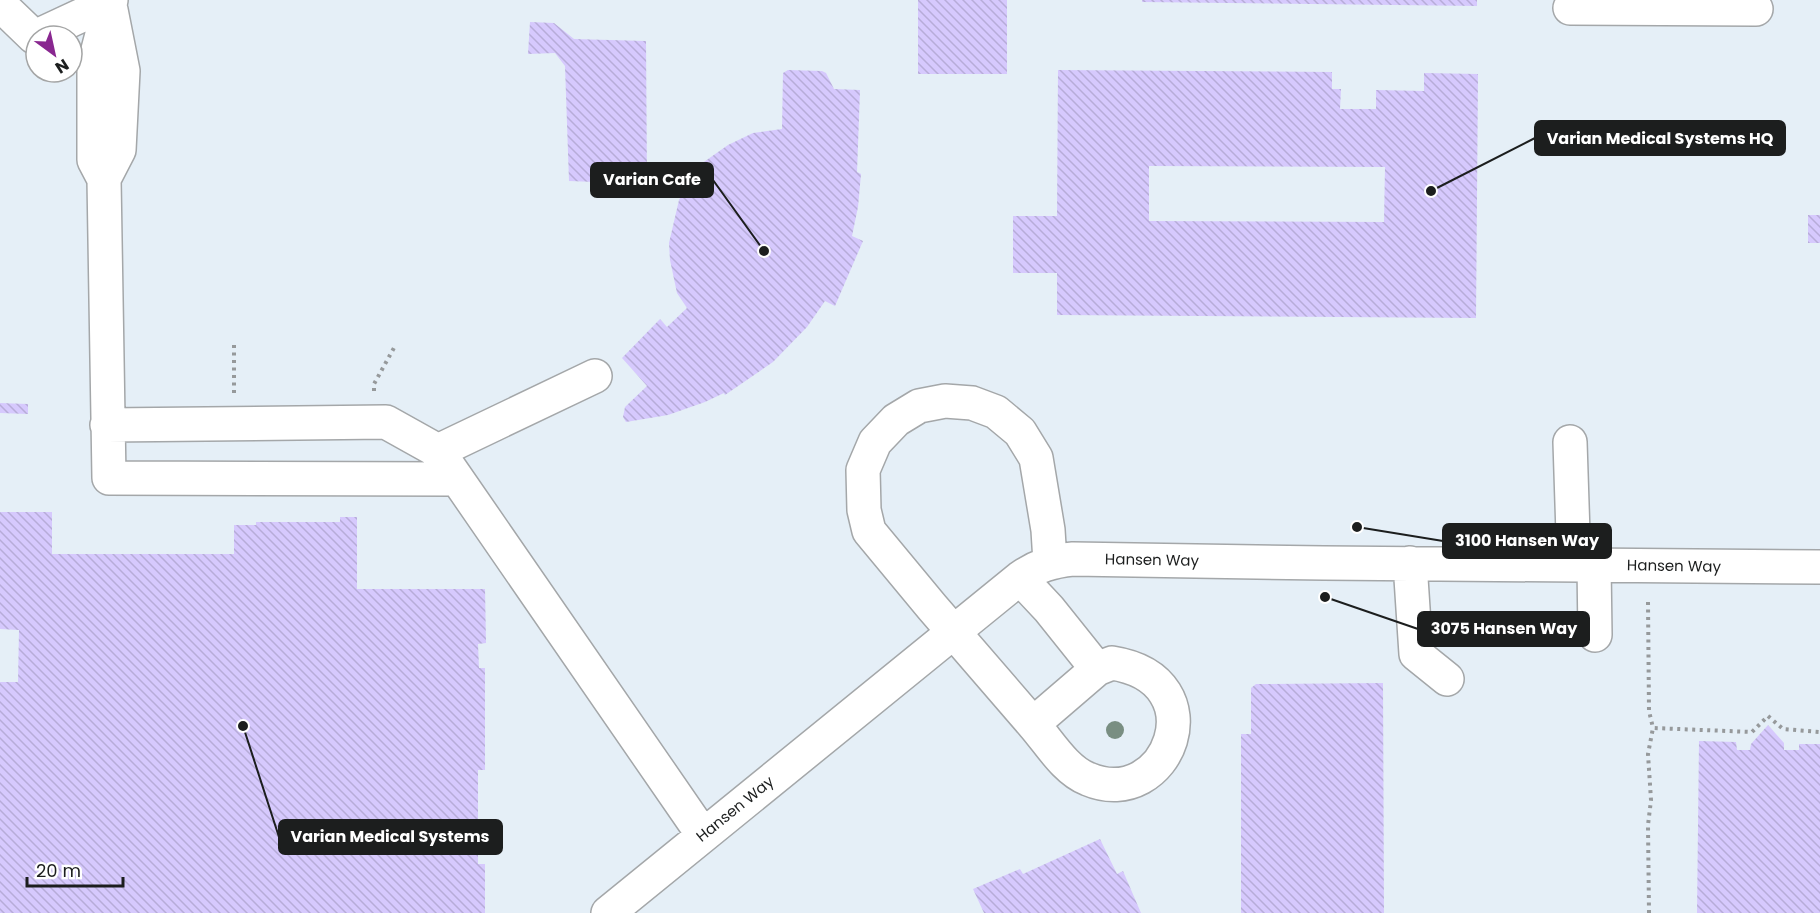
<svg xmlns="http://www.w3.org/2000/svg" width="1820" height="913" viewBox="0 0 1820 913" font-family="Poppins,sans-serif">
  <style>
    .built { fill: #e5eff7; fill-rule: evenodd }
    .building { fill: url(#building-back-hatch); fill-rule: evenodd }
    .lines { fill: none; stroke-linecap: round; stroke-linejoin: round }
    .minor-casing { stroke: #a4a7a9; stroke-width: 36 }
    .path { stroke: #96999b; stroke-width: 4; stroke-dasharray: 3 4.5; stroke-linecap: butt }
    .minor { stroke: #fff; stroke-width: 33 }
    .tree { fill: #798e82 }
    .labels { text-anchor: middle; stroke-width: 4.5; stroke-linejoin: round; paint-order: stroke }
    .street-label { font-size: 15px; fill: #1c1e1e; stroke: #fff }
    .leader { fill: none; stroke: #1c1e1e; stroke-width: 2 }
    .callout-dot { fill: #1c1e1e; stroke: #fff; stroke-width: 2 }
    .callout { fill: #1c1e1e; stroke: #1c1e1e; stroke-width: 2 }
    .callout-label { font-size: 16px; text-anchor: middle; font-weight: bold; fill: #fff }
  </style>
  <defs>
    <pattern id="building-back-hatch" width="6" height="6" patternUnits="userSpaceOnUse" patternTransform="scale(1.5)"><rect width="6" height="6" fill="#d6c9fd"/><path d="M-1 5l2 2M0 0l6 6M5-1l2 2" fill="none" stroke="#b7acd8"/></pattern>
  </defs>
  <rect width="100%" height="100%" fill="#f6f9fc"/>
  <!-- built -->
  <path class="built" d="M0,0H1820V913H0ZM36,36H72V72H36Z"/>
  <!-- building -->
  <path class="building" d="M918,0H1007V74H918Z
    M1142,0H1477V6L1142,2Z
    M530,22L554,23L574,39L646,41L647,184L569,181L565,66L555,53L528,54Z
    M788,70L822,71L826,73L834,89L860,90L857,172L861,174L858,207L852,236L863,241L835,306L825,301L807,327L773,362L725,395L724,393L705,402L668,415L626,422L623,417L625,407L647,386L622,358L660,319L667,327L687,308L677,293L670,260L669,243L679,200L691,177L701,164L728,145L753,133L782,129L783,73Z
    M1058,70L1332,72V89H1341L1340,109H1376V90L1424,91V73L1478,74L1476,318L1057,315V273H1013V216H1057ZM1149,166L1385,167L1384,222L1149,221Z
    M1808,215H1820V243H1808Z
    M0,403L28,404V414L0,413Z
    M0,512H52V554H234V525H256V522H340V517H357V589H485L486,643L478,644L479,668H485V770H478V864H485V913H0V682H18L19,630L0,629Z
    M1383,683L1384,913H1241V734H1251V688L1256,684H1261Z
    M1768,725L1784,743V750H1799V744H1820V913H1697L1699,741L1736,742L1737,750H1750L1751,744Z
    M1100,839L1117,874L1123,871L1141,913H984L973,889L1020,869L1023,874Z"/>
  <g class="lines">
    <defs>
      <path id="minor" d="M111,0L94,65V160L104,179L109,478L457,479
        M1570,8L1756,9
        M7,11L34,37L36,36
        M37,36L110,2
        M104,179L119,150L123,71L111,10
        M107,425L386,422L438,451L703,835
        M1570,442L1574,565
        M438,451L595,376
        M1410,563L1416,654L1447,679
        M1594,565L1595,635
        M1020,578L1049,609L1097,669
        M1112,663C1220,680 1168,813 1088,779C1065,770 1049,742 1033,724L1097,669Z
        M1033,724L932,607L869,531L864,510L863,470L875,442L896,420L919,406L945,401L972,403L996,412L1020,432L1036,458L1048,530L1050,562
        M608,913L1020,578C1037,566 1052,561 1073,559L1324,563L1820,567"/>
    </defs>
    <!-- minor casing -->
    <use href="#minor" class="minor-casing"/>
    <!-- path -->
    <path class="path" d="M374,391V384L395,346
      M234,393V343
      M1648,602L1649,711L1653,728
      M1649,913L1648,825L1651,800L1648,754L1653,728L1752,732L1768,716L1783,729L1820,732"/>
    <!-- minor -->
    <use href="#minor" class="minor"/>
  </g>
  <!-- trees -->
  <circle class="tree" cx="1115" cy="730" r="9"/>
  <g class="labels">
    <!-- street labels -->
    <g class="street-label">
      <text transform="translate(1152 560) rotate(1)" y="5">Hansen Way</text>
      <text transform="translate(1674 566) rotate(1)" y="5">Hansen Way</text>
      <text transform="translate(735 809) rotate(-39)" y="5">Hansen Way</text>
    </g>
  </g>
  <!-- callouts -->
  <path class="leader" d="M1431 191L1535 138M764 251L713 180M1357 527L1443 541M1325 597L1418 629M243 726L279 837"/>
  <g class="callout-dot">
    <circle cx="1431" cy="191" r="6"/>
    <circle cx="764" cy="251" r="6"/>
    <circle cx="1357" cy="527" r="6"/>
    <circle cx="1325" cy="597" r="6"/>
    <circle cx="243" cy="726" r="6"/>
  </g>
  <g class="callout">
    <rect x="1535" y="121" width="250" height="34" rx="6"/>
    <rect x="591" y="163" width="122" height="34" rx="6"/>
    <rect x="1443" y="524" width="168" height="34" rx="6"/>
    <rect x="1418" y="612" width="171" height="34" rx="6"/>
    <rect x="279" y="820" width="223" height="34" rx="6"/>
  </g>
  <g class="callout-label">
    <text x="1660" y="144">Varian Medical Systems HQ</text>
    <text x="652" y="185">Varian Cafe</text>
    <text x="1527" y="546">3100 Hansen Way</text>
    <text x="1504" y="634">3075 Hansen Way</text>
    <text x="390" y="842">Varian Medical Systems</text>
  </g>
  <!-- north arrow -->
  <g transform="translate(54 54) rotate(147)"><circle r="28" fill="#ffffff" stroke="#a4a5a5" stroke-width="1.5"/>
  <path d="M0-4.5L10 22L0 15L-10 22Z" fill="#892790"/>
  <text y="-9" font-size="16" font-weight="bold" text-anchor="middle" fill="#1c1e1e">N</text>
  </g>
  <!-- scale -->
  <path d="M27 877v9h96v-9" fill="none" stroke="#1c1e1e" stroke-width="3"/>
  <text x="36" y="877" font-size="18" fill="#1c1e1e" stroke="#ffffff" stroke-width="4.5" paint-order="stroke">20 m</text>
</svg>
